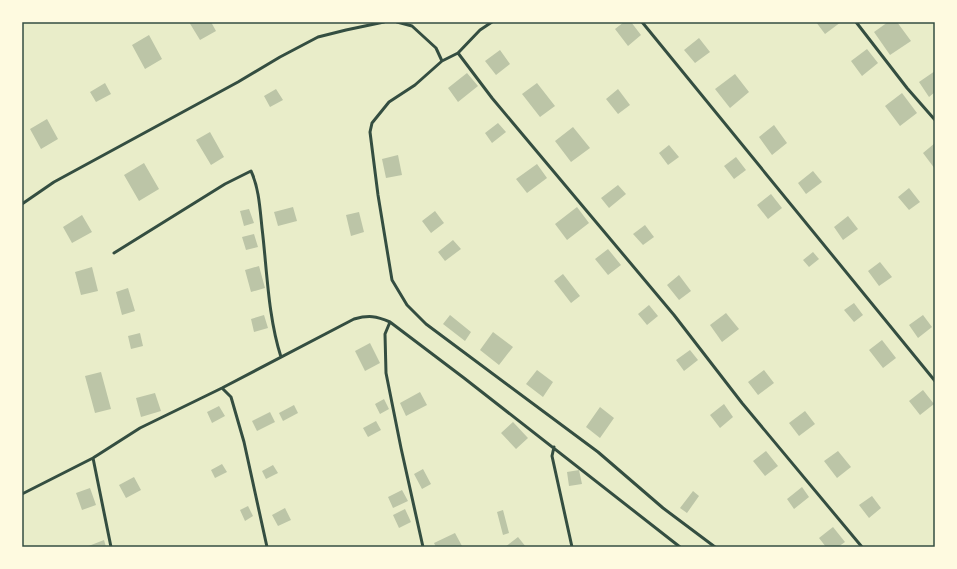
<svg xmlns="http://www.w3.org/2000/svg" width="957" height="569" viewBox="0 0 957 569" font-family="'Fira Sans',sans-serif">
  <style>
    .building { fill: #bcc5a7 }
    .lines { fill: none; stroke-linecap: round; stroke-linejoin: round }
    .service { stroke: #344e41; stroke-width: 3 }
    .neatline { fill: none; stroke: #344e41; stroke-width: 1.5 }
  </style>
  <rect width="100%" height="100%" fill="#e9edc9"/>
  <!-- building -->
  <path class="building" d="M189,22H211L216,31L200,40Z
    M624,22H631L641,35L628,46L615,29Z
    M816,22H841L825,34Z
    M888,22H897L911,41L890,55L874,32Z
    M149,35L162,59L145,69L132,45Z
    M699,38L710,52L695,63L684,50Z
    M867,49L878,63L862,76L851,61Z
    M500,50L510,64L496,75L485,61Z
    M935,71V92L929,97L919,82Z
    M467,73L478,86L458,102L448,88Z
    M735,74L749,92L730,108L715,89Z
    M105,83L111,94L96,102L90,92Z
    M537,83L555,106L540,117L522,94Z
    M276,89L283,100L270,107L264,96Z
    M618,89L630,105L618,114L606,99Z
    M902,93L917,113L900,126L885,106Z
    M47,119L58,139L41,149L30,129Z
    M498,123L506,132L492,143L485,133Z
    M774,125L787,143L772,155L759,137Z
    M573,127L590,148L571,162L555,141Z
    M210,132L224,157L211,165L196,140Z
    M935,143V169L923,153Z
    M669,145L679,157L668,165L659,153Z
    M398,155L402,175L386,178L382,159Z
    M736,157L746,170L734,179L724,166Z
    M144,163L159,189L139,201L124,175Z
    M537,164L547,178L527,193L516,179Z
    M813,171L822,182L806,194L798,183Z
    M618,185L626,194L609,208L601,198Z
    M909,188L920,202L909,210L898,197Z
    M771,194L782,208L768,219L757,205Z
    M293,207L297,221L278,226L274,212Z
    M577,207L589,223L567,240L555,224Z
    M249,209L254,223L244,226L240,211Z
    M435,211L444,223L431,233L422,221Z
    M359,212L364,232L351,236L346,215Z
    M82,215L92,232L72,243L63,227Z
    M848,216L858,229L843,240L834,227Z
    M645,225L654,237L643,245L633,234Z
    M254,234L258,247L246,250L242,237Z
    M453,240L461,249L445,261L438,252Z
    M608,249L621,265L608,275L595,259Z
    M813,252L819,259L809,267L803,260Z
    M880,262L892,277L879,286L868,271Z
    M259,266L265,288L251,292L245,270Z
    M92,267L98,291L81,295L75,272Z
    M563,274L580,296L571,303L554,281Z
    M679,275L691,291L679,300L667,285Z
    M128,288L135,311L122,315L116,292Z
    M854,303L863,315L854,322L844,310Z
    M649,305L658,316L647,325L638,314Z
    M726,313L739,329L722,342L710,325Z
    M264,315L268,328L254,332L251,319Z
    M450,315L471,332L465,341L443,324Z
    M923,315L932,327L918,338L909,325Z
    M493,332L513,347L499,365L480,350Z
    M140,333L143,346L131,349L128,336Z
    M882,340L896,358L883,368L869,350Z
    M370,343L380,363L365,371L355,351Z
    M690,350L698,360L684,371L676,360Z
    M537,370L553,382L543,397L526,384Z
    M764,370L774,383L758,395L748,382Z
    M101,372L111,409L95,413L85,376Z
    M923,390L934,404L920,415L909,401Z
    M420,392L427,405L406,416L400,403Z
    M155,393L161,411L141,417L136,398Z
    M384,399L389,409L380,414L375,404Z
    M724,404L733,417L720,428L710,415Z
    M294,405L298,413L283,421L279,413Z
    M219,406L225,416L212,423L207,412Z
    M600,407L614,418L600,438L586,427Z
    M805,411L815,424L799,436L789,423Z
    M270,412L275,422L257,431L252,421Z
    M376,421L381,430L368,437L363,428Z
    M513,422L528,438L516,449L501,433Z
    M766,451L778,466L765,476L753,461Z
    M838,451L851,467L837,478L824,461Z
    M222,464L227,472L215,478L211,470Z
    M273,465L278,473L266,479L262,471Z
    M423,469L431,484L422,489L414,474Z
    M579,470L582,484L569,486L567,472Z
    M134,477L141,490L126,498L119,485Z
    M802,487L809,497L794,509L787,499Z
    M90,488L96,505L82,510L76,493Z
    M402,490L408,501L393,508L388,497Z
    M693,491L699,496L687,513L680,508Z
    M872,496L881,508L869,518L859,505Z
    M248,506L253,516L245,521L240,510Z
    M285,508L291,520L278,526L272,515Z
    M405,509L411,522L399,528L393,515Z
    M503,510L509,533L503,535L497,512Z
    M833,527L845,542L838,547H826L819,538Z
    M455,533L462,546L436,547L434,543Z
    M518,537L526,547H505Z
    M104,540L106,547H86Z"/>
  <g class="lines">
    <!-- service -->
    <path class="service" d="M397,22L412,26L436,48L442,61
      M492,22L480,30L458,53L442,61L415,85L389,102L372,123L370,132L378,195L392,280L407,305L426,324L598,452L663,508L715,547
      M642,22L935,381
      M856,22L907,88L935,120
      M458,53L492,98L674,315L742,403L862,547
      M22,204L54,182L238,82L280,57L318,37L346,30L384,22
      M114,253L225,184L251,171C259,188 260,209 262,228C267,269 268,317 281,357
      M390,322L385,334L386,373L401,448L423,547
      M222,388L231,397L244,442L267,547
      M554,447L552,456L572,547
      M93,458L111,547
      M22,494L93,458L140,428L222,388L354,319C369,315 376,316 390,322L464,378L680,547"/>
  </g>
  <!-- border -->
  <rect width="957" height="569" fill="none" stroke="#fefae0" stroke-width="46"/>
  <rect x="23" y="23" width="911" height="523" class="neatline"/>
</svg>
